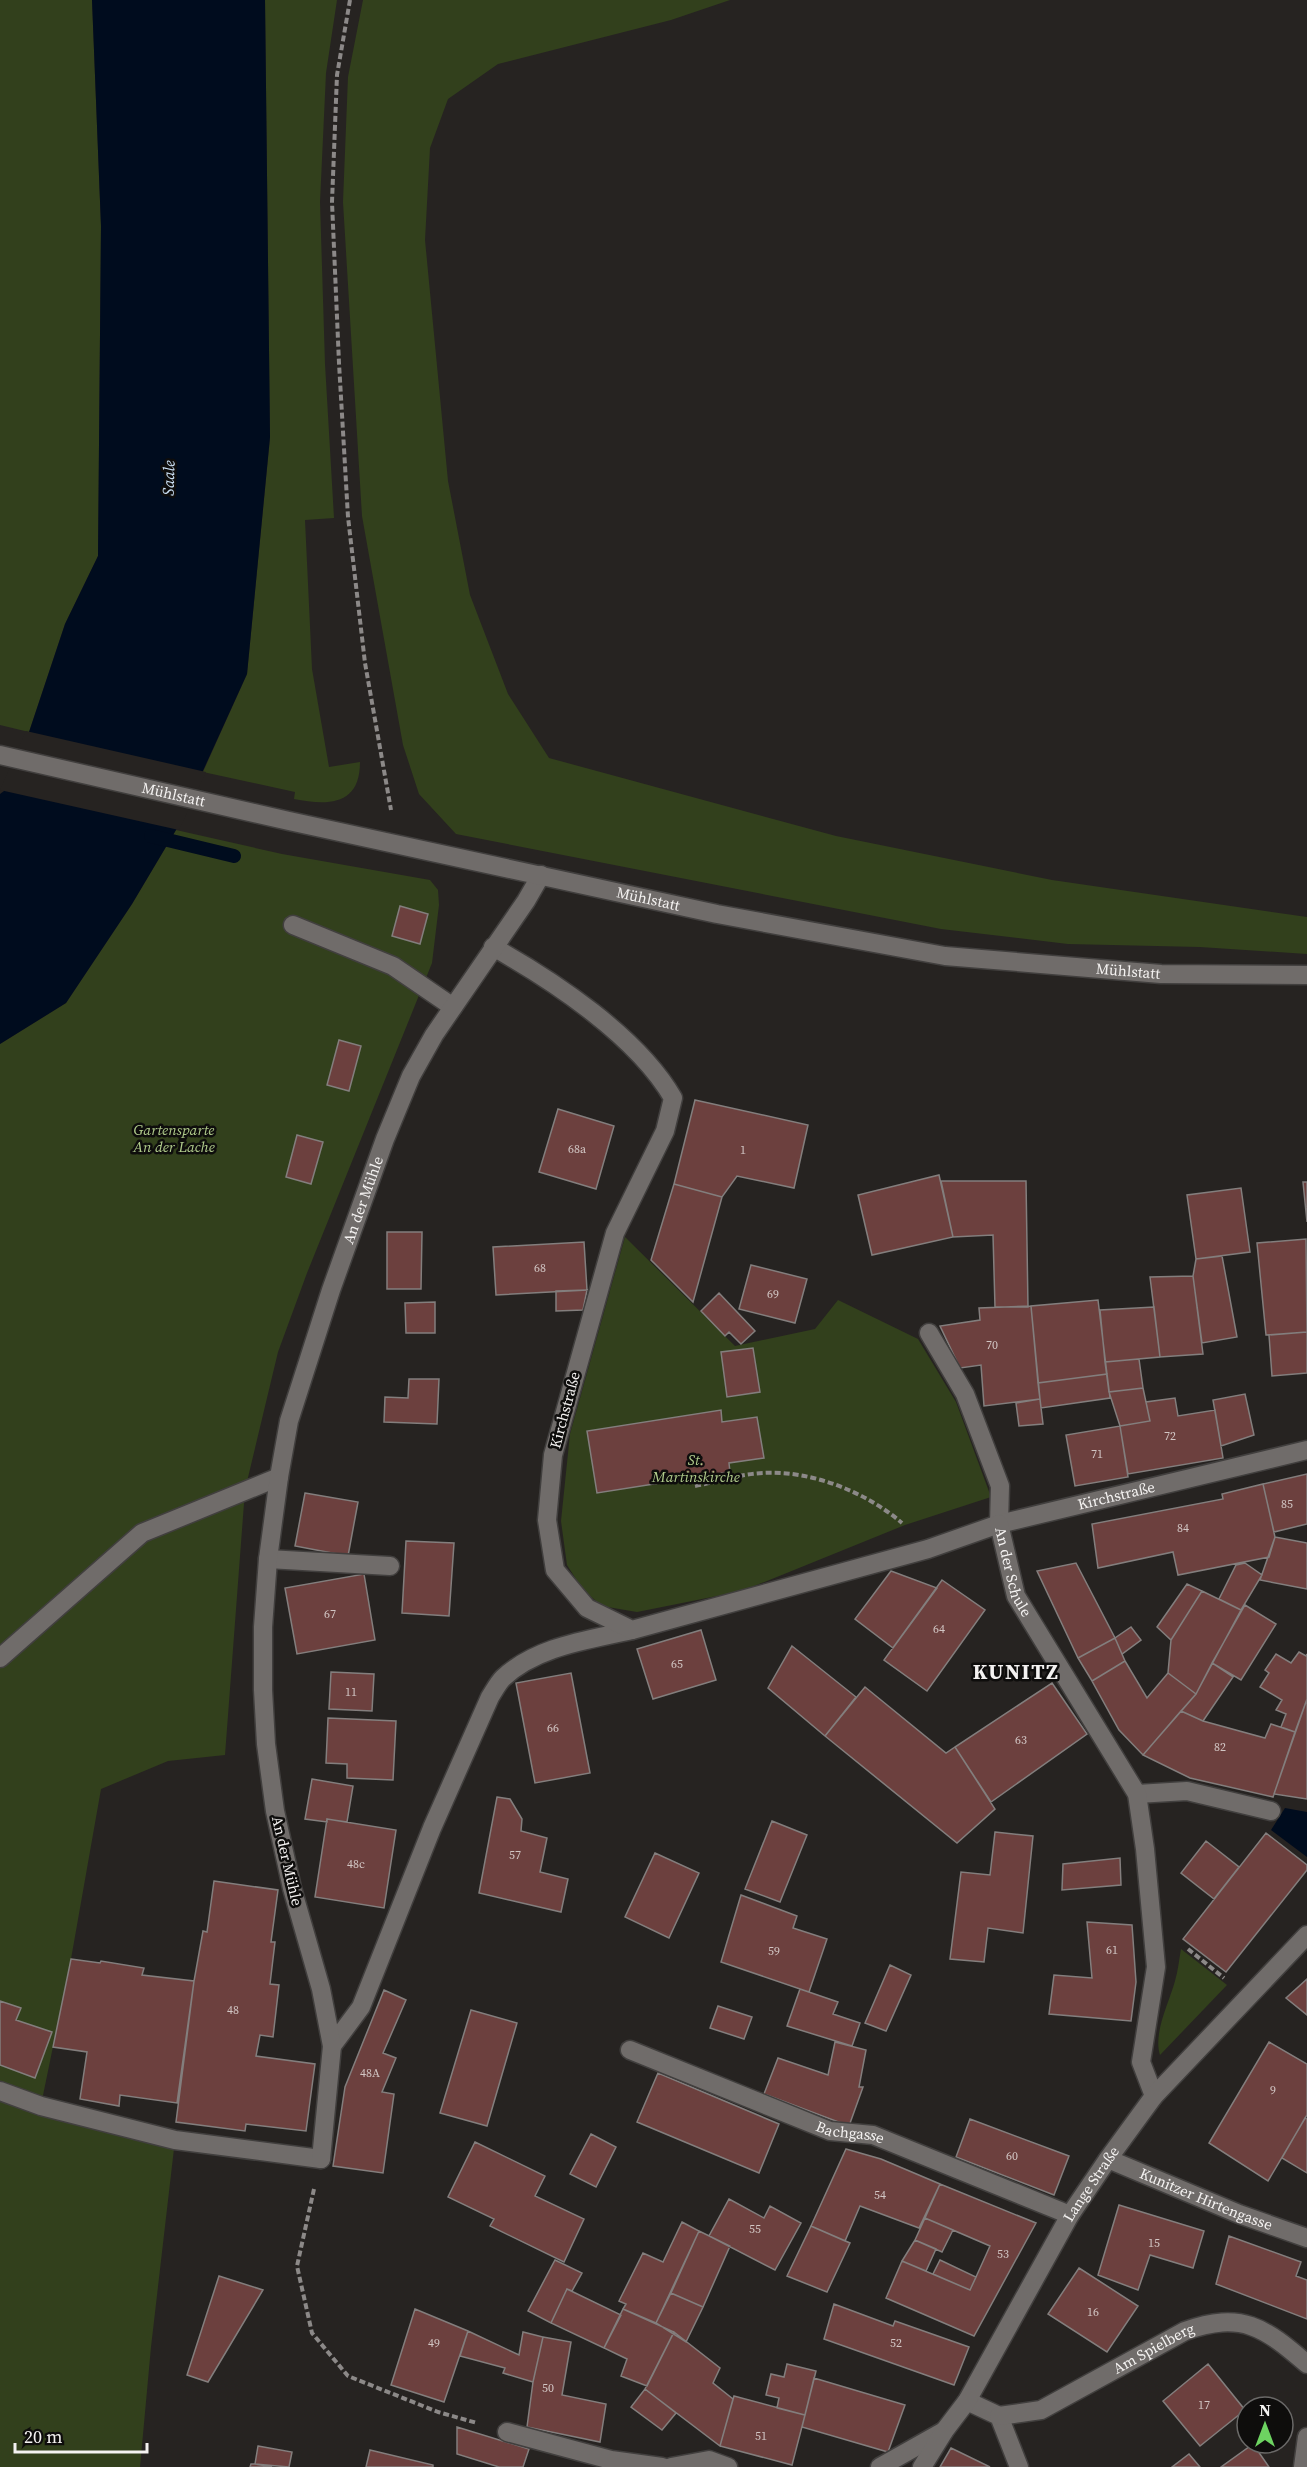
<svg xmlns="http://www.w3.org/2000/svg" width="1307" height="2467" viewBox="0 0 1307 2467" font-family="'Source Serif 4',serif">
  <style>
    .green { fill: #32401c }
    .water { fill: #000c1e }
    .pier { fill: #262321 }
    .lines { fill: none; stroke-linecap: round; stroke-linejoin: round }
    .stream { stroke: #000c1e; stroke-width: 14 }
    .building { fill: #6c403e; stroke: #837e7d; stroke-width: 1.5 }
    .service-casing { stroke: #413f3e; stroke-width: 21 }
    .minor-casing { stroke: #413f3e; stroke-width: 21 }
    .tertiary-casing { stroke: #413f3e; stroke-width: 21 }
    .path { stroke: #8c8988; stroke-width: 4; stroke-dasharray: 6 3; stroke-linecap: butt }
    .service { stroke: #706c6a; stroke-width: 18 }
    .minor { stroke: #706c6a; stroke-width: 18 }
    .tertiary { stroke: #706c6a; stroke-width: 18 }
    .labels { text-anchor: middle; stroke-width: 5; stroke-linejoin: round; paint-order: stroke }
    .number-label { font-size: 12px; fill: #d2c6c4 }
    .street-label { font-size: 15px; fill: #f4f2f1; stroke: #0e0d0c }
    .park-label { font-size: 15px; font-style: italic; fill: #b0cb8b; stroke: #0e0d0c }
    .water-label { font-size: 16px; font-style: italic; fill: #cbe0f5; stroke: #0e0d0c }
    .district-label { font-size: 21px; font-weight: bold; letter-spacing: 1.5px; fill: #f4f2f1; stroke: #0e0d0c }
  </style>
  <rect width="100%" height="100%" fill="#262321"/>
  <!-- green -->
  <path class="green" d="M0,0H92L101,226L98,556L65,624L29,732L0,725Z
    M265,0H337L326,73L320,202L325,364L334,518L305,520L312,669L329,767L360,762C360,805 329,806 294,799L295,792L203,772L247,674L270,438Z
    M363,0H730L671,20L498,64L448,99L430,148L425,240L448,481L470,595L508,694L549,758L836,836L1052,880L1307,917V954L1200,947L1068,944L941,929L456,834L419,794L403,745L362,516L343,202L348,77Z
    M176,830L282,854L430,880L438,890L439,905L432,963L307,1273L278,1352L245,1490L225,1755L168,1761L101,1789L71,1959L41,2105L175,2140L151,2347L140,2467H0V1044L66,1003L132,904Z
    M625,1237L735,1346L815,1329L838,1300L918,1339L956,1402L991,1497L905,1525L742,1591L637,1612L602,1606L583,1590L567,1565L561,1521L570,1434Z
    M1181,1949L1227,1985L1160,2055C1153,2033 1169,2003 1175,1981C1178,1971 1179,1960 1181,1949Z"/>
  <!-- water -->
  <path class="water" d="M92,0H265L270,437L247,674L176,830L132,904L66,1003L0,1044V794L4,791L29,732L65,624L98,556L101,226Z
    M1285,1808L1307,1812V1857L1271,1830Z"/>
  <!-- pier -->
  <path class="pier" d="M26,731L206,772L179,830L0,790Z"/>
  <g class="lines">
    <!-- stream -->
    <path class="stream" d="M151,836L234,856"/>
  </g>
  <!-- building -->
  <path class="building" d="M400,906L428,914L420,944L392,936Z
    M339,1040L361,1046L349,1091L327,1085Z
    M695,1100L808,1125L794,1188L737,1176L722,1197L674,1184Z
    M558,1109L614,1126L596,1189L539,1172Z
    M297,1135L323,1142L311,1184L286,1177Z
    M939,1175L953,1237L872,1255L858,1195Z
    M941,1181H1026L1028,1307H995L993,1235L953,1237Z
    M1303,1182H1307V1222Z
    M674,1184L722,1197L693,1302L651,1260Z
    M1241,1188L1250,1252L1196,1259L1187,1195Z
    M387,1232H422L421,1289H387Z
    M1306,1239L1307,1332L1266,1335L1257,1243Z
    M584,1242L587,1290L496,1295L493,1247Z
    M1222,1256L1237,1337L1202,1343L1193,1276L1196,1259Z
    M751,1265L807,1279L795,1323L739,1309Z
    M1193,1276L1203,1354L1160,1357L1150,1277Z
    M587,1290L583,1310L556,1311V1291Z
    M719,1293L755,1331L741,1344L729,1332L725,1336L701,1311Z
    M1098,1300L1107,1374L1038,1383L1031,1306Z
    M435,1302V1333H406L405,1303Z
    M1031,1306L1040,1399L984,1406L981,1365L960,1368L940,1326L980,1320L979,1308Z
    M1154,1307L1160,1357L1105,1362L1100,1310Z
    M1307,1332V1373L1272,1376L1269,1335Z
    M753,1348L760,1392L727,1397L721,1352Z
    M1139,1359L1143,1388L1109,1392L1105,1362Z
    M1107,1374L1110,1398L1041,1408L1038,1383Z
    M409,1379H439L437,1424L384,1422L385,1397L408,1398Z
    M1143,1388L1150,1421L1120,1426L1109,1392Z
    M1245,1394L1254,1435L1221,1446L1213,1400Z
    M1175,1398L1178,1416L1215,1410L1223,1458L1128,1474L1120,1426L1150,1421L1146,1402Z
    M1040,1399L1043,1424L1019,1426L1016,1403Z
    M721,1410L722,1422L757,1417L764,1458L729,1463L730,1472L597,1493L587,1431Z
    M1120,1426L1128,1477L1075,1486L1066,1435Z
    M1307,1474V1524L1274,1532L1263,1484Z
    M1263,1484L1275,1537L1269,1557L1178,1575L1173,1552L1098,1568L1092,1524L1223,1499L1222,1494Z
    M305,1493L358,1502L348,1556L295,1546Z
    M1275,1537L1307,1543V1589L1260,1580Z
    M406,1541L454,1543L449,1616L402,1613Z
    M1076,1563L1115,1638L1078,1658L1037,1571Z
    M1245,1563L1262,1575L1241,1610L1219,1599L1236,1565Z
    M891,1571L937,1588L893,1648L855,1619Z
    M364,1574L375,1640L297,1654L285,1588Z
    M942,1580L985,1610L927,1691L884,1660Z
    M1187,1584L1202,1591L1171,1640L1157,1627Z
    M1202,1591L1241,1610L1196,1694L1168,1673L1171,1640Z
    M1245,1605L1276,1624L1241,1680L1212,1663Z
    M1131,1627L1141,1640L1122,1654L1115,1638Z
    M701,1630L716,1680L653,1699L637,1649Z
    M1115,1638L1125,1661L1092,1681L1078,1658Z
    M792,1646L856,1697L825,1736L768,1688Z
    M1299,1652L1306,1656L1307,1654V1699L1295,1732L1281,1727L1286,1714L1276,1710L1282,1700L1260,1687L1269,1673L1265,1670L1276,1654L1291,1663Z
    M1125,1661L1147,1698L1168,1673L1196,1694L1143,1755L1119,1730L1092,1681Z
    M1212,1663L1233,1677L1203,1721L1181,1711L1196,1694Z
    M331,1672L374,1674L372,1711L329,1709Z
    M571,1673L590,1773L535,1783L516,1683Z
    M1052,1683L1087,1734L991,1802L955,1747Z
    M865,1687L946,1753L955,1747L995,1809L957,1843L825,1736Z
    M1307,1699V1799L1274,1794Z
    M1181,1711L1203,1721L1265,1738L1271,1724L1295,1732L1273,1797L1190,1778L1143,1755Z
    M328,1718L396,1721L393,1780L347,1778V1764L326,1763Z
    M312,1779L353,1786L347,1822L327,1819V1822L305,1819Z
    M497,1797L510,1799L522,1819L521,1831L547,1838L540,1872L568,1879L561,1912L479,1893Z
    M327,1819L396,1830L384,1908L315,1897Z
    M772,1821L807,1835L780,1902L745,1889Z
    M995,1832L1033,1836L1023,1933L988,1928L984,1962L950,1959L961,1872L990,1875Z
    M1266,1833L1307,1865V1870L1226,1972L1183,1939Z
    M1206,1841L1239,1867L1214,1899L1181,1873Z
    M655,1853L699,1873L669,1938L625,1917Z
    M1120,1858L1121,1885L1062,1890L1063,1864Z
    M214,1881L278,1890L271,1942H275L270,1984L279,1985L273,2037L260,2035L256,2056L315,2064L306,2131L246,2124L245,2131L176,2122L194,1981L203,1931L207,1932Z
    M741,1895L797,1916L793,1928L827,1939L809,1992L721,1962Z
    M1087,1922L1132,1925L1136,1982L1131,2021L1049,2014L1054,1975L1092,1978Z
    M71,1959L100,1963L101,1961L144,1968L142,1975L194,1981L177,2103L120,2095L119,2106L80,2099L87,2052L53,2047Z
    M890,1965L911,1975L886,2031L865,2023Z
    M1307,1979V2015L1286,1998Z
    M800,1989L838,2002L833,2014L860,2023L852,2046L787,2026Z
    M384,1990L406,2000L383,2053L396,2058L382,2092L394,2094L383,2173L333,2166L345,2087Z
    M0,2001L21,2008L16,2020L52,2032L35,2078L0,2065Z
    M718,2006L752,2017L744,2039L710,2028Z
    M471,2010L517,2023L487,2126L440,2113Z
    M835,2042L866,2050L859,2087H863L849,2126L764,2094L778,2058L828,2075Z
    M1269,2042L1307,2064V2115L1268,2181L1209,2143Z
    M658,2073L779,2124L759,2173L637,2122Z
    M1305,2118L1307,2119V2173L1282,2158Z
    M970,2119L1069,2156L1054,2195L956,2157Z
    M591,2134L616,2147L596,2187L570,2174Z
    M475,2142L545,2176L535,2196L584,2219L564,2262L490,2226L494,2219L448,2197Z
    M846,2149L881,2159L940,2184L919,2228L860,2206L845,2241L811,2226Z
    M940,2184L1036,2223L974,2336L886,2298L902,2261L970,2290L976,2277L990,2246L925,2218Z
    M729,2199L764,2218L770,2206L801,2223L775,2270L709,2236Z
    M1119,2205L1204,2231L1193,2268L1150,2255L1138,2290L1098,2275Z
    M925,2218L953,2230L942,2252L915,2240Z
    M682,2222L699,2231L656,2323L623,2309L626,2304L619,2301L643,2253L663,2262Z
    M811,2226L850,2243L827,2292L787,2276Z
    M699,2231L730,2246L703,2307L671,2293Z
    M1229,2236L1301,2262L1296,2276L1307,2280V2319L1216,2284Z
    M915,2240L936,2249L926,2271L902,2261Z
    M555,2260L582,2273L572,2291L567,2289L551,2323L528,2311Z
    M940,2260L976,2277L970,2290L933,2274Z
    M1079,2268L1138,2306L1107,2352L1048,2314Z
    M219,2276L263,2290L208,2382L187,2375Z
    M567,2289L621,2315L604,2348L551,2323Z
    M671,2293L703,2307L686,2342L656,2323Z
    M834,2304L893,2326L895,2321L969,2347L954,2385L824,2339Z
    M415,2309L468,2331L444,2402L391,2385Z
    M623,2309L674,2332L647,2386L621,2376L627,2359L604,2348Z
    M468,2331L519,2355L523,2332L543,2337L533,2382L503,2373L505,2368L460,2356Z
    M674,2332L720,2368L713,2383L733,2399L720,2446L645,2389Z
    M543,2337L571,2342L562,2395L606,2404L600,2442L527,2427L533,2382Z
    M787,2364L816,2371L805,2415L777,2408L779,2398L766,2395L771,2374L784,2377Z
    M1208,2364L1245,2410L1200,2446L1163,2401Z
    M814,2378L905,2405L888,2452L802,2427Z
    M645,2389L676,2413L662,2430L631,2407Z
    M734,2396L805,2415L792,2465L720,2446Z
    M457,2427L529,2449L523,2467H499L457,2454Z
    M1253,2444L1269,2467H1221Z
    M258,2446L292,2452L289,2467L255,2464Z
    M951,2448L990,2467H940Z
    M370,2450L433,2465V2467H366Z
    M1189,2454L1200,2467H1172Z
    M251,2464H255L272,2467H250Z"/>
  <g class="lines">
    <defs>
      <path id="service" d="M293,925L393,966L453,1007
        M929,1333L965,1394L1000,1486L999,1524
        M268,1559L390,1566
        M0,1658L142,1533L279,1477
        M1137,1794L1187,1791L1271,1811
        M332,2046L361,2007L432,1828L490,1697C494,1691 498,1683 503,1678C537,1646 589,1640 632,1630
        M0,2091L41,2106L175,2140L321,2159
        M1303,2467L1307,2437"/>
      <g id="minor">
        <path id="s1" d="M493,947C554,981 638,1037 673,1098L665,1131L615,1233L553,1455L547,1520L555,1570L587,1608L632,1630L928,1549L999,1524L1307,1450"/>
        <path id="s2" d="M999,1524L1016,1596L1137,1794L1145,1849L1156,1967L1141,2062L1154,2096"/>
        <path id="s3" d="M630,2050L830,2131L873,2135L1070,2215"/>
        <path id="s4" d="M321,2159L332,2046L321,1989L292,1888L275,1811L266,1744L263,1690V1627L268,1559L279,1477L289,1421L331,1290L385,1139L411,1076L434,1035L526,901L541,875"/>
        <path id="s5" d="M1108,2159L1239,2214L1307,2238"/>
        <path d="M967,2401L999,2416L1019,2467"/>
        <path id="s6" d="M999,2416L1041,2410L1185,2331C1242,2311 1264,2327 1307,2364"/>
        <path d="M507,2432L611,2460L662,2467"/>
        <path d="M671,2467L709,2460L728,2467"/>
        <path d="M880,2467L944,2431"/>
        <path id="s7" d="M922,2467L945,2430L967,2401L1070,2215L1108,2159L1154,2096L1307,1935"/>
      </g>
      <g id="tertiary">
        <path id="s8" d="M0,755L289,821L717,914L945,956L1161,974L1307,975"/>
      </g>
    </defs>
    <!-- service casing -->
    <use href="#service" class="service-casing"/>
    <!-- minor casing -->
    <use href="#minor" class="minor-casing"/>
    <!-- tertiary casing -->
    <use href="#tertiary" class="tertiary-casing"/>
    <!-- path -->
    <path class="path" d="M350,0L337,75L332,202L339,363L348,517L365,663L391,810
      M695,1486C717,1482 740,1474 763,1473C811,1470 866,1492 902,1523
      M1188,1949L1224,1978
      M314,2189L297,2266L312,2333L348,2376L438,2412L477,2423"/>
    <!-- service -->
    <use href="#service" class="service"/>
    <!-- minor -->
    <use href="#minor" class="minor"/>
    <!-- tertiary -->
    <use href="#tertiary" class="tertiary"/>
  </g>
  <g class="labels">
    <!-- number labels -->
    <g class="number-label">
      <text x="577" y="1153">68a</text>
      <text x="743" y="1154">1</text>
      <text x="540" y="1272">68</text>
      <text x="773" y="1298">69</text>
      <text x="992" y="1349">70</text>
      <text x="1170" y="1440">72</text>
      <text x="1097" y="1458">71</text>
      <text x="1287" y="1508">85</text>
      <text x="1183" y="1532">84</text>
      <text x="330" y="1618">67</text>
      <text x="939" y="1633">64</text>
      <text x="677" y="1668">65</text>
      <text x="351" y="1696">11</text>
      <text x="553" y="1732">66</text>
      <text x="1021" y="1744">63</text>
      <text x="1220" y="1751">82</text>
      <text x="515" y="1859">57</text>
      <text x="356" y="1868">48c</text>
      <text x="1112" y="1954">61</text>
      <text x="774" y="1955">59</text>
      <text x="233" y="2014">48</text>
      <text x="370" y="2077">48A</text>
      <text x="1273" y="2094">9</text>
      <text x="1012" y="2160">60</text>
      <text x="880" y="2199">54</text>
      <text x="755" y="2233">55</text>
      <text x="1154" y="2247">15</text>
      <text x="1003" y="2258">53</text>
      <text x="1093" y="2316">16</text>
      <text x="434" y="2347">49</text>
      <text x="896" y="2347">52</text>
      <text x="548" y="2392">50</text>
      <text x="1204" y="2409">17</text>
      <text x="761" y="2440">51</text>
    </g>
    <!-- street labels -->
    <g class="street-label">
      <text dy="5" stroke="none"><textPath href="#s8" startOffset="178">Mühlstatt</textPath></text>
      <text dy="5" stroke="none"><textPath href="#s8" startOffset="664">Mühlstatt</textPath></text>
      <text dy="5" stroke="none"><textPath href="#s8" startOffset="1150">Mühlstatt</textPath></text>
      <text dy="5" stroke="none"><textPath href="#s4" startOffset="981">An der Mühle</textPath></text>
      <text transform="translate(565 1410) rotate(-75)" y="5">Kirchstraße</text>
      <text dy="5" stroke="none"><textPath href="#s1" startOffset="1334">Kirchstraße</textPath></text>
      <text dy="5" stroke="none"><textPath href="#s2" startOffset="50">An der Schule</textPath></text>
      <text transform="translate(287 1861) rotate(77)" y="5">An der Mühle</text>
      <text dy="5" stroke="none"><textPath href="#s3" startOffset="236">Bachgasse</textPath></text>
      <text dy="5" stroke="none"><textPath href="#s7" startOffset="330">Lange Straße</textPath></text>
      <text dy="5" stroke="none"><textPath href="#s5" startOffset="106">Kunitzer Hirtengasse</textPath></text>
      <text dy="5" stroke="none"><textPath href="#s6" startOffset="171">Am Spielberg</textPath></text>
    </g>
    <!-- park labels -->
    <g class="park-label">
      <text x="174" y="1135">Gartensparte<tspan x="174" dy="17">An der Lache</tspan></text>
      <text x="696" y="1465">St.<tspan x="696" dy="17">Martinskirche</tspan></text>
    </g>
    <!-- water labels -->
    <g class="water-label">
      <text transform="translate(168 478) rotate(-88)" y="6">Saale</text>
    </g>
    <!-- district labels -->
    <g class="district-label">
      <text x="1016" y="1679">KUNITZ</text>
    </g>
  </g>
  <!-- north arrow -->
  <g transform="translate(1265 2425)"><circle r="28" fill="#0e0d0c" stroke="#6a6968" stroke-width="1.5"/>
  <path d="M0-4.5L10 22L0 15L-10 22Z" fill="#6dd361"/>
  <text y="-9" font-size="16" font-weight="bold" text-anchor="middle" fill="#f4f2f1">N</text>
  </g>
  <!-- scale -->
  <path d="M15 2443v9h132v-9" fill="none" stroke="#f4f2f1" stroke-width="3"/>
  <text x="24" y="2443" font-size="18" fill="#f4f2f1" stroke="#0e0d0c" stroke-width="4.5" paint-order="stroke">20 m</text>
</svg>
